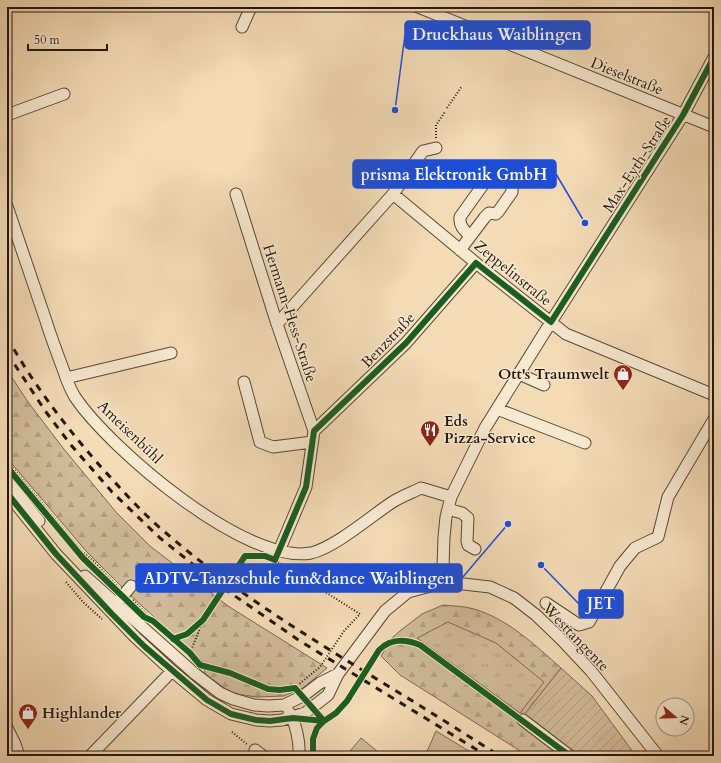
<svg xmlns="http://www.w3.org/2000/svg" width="721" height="763" viewBox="0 0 721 763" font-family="Cardo,serif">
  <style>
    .grass { fill: #d0ba99; stroke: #7b6852 }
    .forest { fill: url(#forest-firs); stroke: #7b6852 }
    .park { fill: url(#park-tufts); stroke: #7b6852 }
    .garden { fill: url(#garden-furrows); stroke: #7b6852 }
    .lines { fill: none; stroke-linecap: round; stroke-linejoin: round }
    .minor-casing { stroke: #594736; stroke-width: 13 }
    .path { stroke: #26160b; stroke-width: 2; stroke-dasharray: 1 2; stroke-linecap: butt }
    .minor { stroke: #f7e8d0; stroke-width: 11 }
    .rail { stroke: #26160b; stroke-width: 3; stroke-dasharray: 7 7; stroke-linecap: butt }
    .cycleway-casing { stroke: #f7e8d0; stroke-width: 8 }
    .cycleway { stroke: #1b5e20; stroke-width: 6 }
    .labels { text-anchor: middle; stroke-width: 3; stroke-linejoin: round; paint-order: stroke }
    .street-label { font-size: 15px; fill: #26160b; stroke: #f7e8d0 }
    .poi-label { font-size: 15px; font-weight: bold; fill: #26160b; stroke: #f7e8d0; text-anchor: start }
    .leader { fill: none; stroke: #1d4ed8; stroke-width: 1.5 }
    .callout-dot { fill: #1d4ed8; stroke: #f7e8d0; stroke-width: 1.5 }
    .callout { fill: #1d4ed8; stroke: #1d4ed8; stroke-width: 1.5 }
    .callout-label { font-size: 16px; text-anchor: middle; font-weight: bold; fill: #fff }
  </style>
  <defs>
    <pattern id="forest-firs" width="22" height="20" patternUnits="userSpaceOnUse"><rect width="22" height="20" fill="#d0ba99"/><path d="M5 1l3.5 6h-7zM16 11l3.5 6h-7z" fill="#b29f82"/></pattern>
    <pattern id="park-tufts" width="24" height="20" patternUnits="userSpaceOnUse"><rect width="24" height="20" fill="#d0ba99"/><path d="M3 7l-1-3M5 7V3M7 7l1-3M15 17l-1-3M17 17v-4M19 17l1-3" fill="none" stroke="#b29f82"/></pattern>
    <pattern id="garden-furrows" width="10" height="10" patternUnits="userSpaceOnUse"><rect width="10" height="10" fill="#d0ba99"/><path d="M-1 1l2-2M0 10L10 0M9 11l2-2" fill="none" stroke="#b29f82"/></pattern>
  </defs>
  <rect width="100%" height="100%" fill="#f3dbb6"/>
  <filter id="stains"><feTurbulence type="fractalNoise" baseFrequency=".005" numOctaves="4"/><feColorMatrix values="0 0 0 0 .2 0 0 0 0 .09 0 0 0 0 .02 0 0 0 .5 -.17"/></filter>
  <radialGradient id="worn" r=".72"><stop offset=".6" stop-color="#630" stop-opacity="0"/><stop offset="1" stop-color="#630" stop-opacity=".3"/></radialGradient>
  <!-- grass -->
  <path class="grass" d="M436,731L477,756H430L426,754Z
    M361,738L383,756H346Z"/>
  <!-- forest -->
  <path class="forest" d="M7,370L28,402L63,448L116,512L150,546L228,606L327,668L303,688L284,696L256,697L231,693L205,674L202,661L130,595L86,551L7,458Z
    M443,605C453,606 464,606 474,609C508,619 535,645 561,668L518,723L562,756H528L400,675L381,656L392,638L401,630L422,614Z"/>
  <!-- park -->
  <path class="park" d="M448,622L496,643L544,682L520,713L417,638Z"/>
  <!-- garden -->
  <path class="garden" d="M561,668L592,696L636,756H575L523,716Z"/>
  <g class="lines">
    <defs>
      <path id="minor" d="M418,7L714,127
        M242,27L251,7
        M7,115L64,94
        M236,194L277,324L314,431L306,487L279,551
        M393,194L476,263L566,334L714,395
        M7,206C20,244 33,283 46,321C51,337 57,353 63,369C66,378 70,389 75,397C110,449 246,565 311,553C334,548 370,517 391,503C400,497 411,493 421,488L451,497
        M460,250L485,217L489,213L496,214L498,212L512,192V185C505,179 499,172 490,175L460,217C459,226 464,230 470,236
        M277,324L393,194L423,151L436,148
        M519,374L544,385
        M66,378L171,353
        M244,382L260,442L273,447L312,442
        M497,409L585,443
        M314,431L406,343L476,263
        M7,480L39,521
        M7,493L56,554L135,637L172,671L207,700L231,714L256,720L270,721L282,720L305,713L328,695L338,674L385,611L408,592L446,582L490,587L514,598L536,615L561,639L591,671L658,756
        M448,509L462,513L468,518L467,541L468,545L475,549
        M85,576L194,673L220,693L233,699L254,705L268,706L284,705L303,696L320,683L338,674
        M446,582L443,567L444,537L446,517L451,497L485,428L551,322L683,115L714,57
        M546,603L579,625L589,622L620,566L635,548L658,537L668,497L714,419
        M116,604L131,586
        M289,712C296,724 300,742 299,756
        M523,720L570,756
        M7,728L15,744L19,756
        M255,750L263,756
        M90,756L172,671"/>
    </defs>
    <!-- minor casing -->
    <use href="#minor" class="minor-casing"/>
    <!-- path -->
    <path class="path" d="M447,108L462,86
      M436,138V125L445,112
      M7,461L82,552C96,561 106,576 118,587
      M278,562L360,614L344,631L320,667L298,685
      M237,565L245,556H260
      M66,582L83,602L102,619
      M133,600L153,621
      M173,639C192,632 201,623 213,606
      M385,644C398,640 407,640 420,645L516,715
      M190,653L203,621
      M203,666L230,673L268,689L280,690L294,688
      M232,732L248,745"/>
    <!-- minor -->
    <use href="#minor" class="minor"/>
    <!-- rail -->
    <path class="rail" d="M7,337C33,384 66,427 101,467C122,490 143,514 166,533C234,592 312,639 388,686C426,709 463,733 500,756
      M7,353L46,412L71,445L112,492L160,538L219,585L300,641L487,756"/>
    <defs>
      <path id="cycleway" d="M7,467L83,558L144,617L153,621L190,653L200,665L230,673L268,689L280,690L295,688L324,721
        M7,493L56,554L111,613L144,646L207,700L231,714L256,720L270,721L293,718L324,721
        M173,639L187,634L203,620L245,556H265L275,560L306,487L314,431L406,343L476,263L551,322L683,115L714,57
        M313,756V739L317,728L324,721L336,713L347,701L379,650C391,638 405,639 420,645L570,756"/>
    </defs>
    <!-- cycleway casing -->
    <use href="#cycleway" class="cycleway-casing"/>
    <!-- cycleway -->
    <use href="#cycleway" class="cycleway"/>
  </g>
  <!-- icons -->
  <defs>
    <symbol id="shop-pin" viewBox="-11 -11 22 30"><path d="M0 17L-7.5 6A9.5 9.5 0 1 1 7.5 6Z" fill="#8f2418" stroke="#f7e8d0"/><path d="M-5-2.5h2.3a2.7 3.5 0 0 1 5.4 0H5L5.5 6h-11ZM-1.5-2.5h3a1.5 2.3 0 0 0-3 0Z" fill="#fff"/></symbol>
    <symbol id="restaurant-pin" viewBox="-11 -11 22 30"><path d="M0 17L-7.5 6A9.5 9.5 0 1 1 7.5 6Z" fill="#8f2418" stroke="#f7e8d0"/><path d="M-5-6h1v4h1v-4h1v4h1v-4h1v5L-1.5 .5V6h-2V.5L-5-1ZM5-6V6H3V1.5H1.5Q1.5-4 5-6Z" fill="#fff"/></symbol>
  </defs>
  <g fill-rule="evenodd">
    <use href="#shop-pin" x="612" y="363" width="22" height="30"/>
    <use href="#restaurant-pin" x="419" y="419" width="22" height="30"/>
    <use href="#shop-pin" x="17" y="702" width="22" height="30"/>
  </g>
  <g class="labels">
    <!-- street labels -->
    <g class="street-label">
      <text transform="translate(627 76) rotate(22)" y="5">Dieselstraße</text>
      <text transform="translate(637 164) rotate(-57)" y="5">Max-Eyth-Straße</text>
      <text transform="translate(513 273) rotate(39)" y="5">Zeppelinstraße</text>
      <text transform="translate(290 313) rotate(72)" y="5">Hermann-Hess-Straße</text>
      <text transform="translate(388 340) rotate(-46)" y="5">Benzstraße</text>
      <text transform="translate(130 432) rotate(44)" y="5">Ameisenbühl</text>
      <text transform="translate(576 637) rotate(46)" y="5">Westtangente</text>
    </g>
    <!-- poi labels -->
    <g class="poi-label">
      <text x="609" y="379" text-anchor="end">Ott's Traumwelt</text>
      <text x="444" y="426">Eds<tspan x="444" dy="17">Pizza-Service</tspan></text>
      <text x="42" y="718">Highlander</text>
    </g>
  </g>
  <!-- callouts -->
  <path class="leader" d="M395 110L405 35M585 223L556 174M508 524L462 578M541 565L579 604"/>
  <g class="callout-dot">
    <circle cx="395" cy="110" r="4"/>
    <circle cx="585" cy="223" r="4"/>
    <circle cx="508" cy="524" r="4"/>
    <circle cx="541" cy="565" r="4"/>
  </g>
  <g class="callout">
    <rect x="405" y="21" width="185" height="28" rx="4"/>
    <rect x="353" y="160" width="203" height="28" rx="4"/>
    <rect x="136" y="564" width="326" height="28" rx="4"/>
    <rect x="579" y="590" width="44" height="28" rx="4"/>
  </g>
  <g class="callout-label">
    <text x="497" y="40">Druckhaus Waiblingen</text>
    <text x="454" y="180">prisma Elektronik GmbH</text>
    <text x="299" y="584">ADTV-Tanzschule fun&amp;dance Waiblingen</text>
    <text x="601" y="609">JET</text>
  </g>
  <!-- margin -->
  <rect width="721" height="763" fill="none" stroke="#f3dbb6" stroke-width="24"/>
  <rect x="8" y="8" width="705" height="747" fill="none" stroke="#26160b" stroke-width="2"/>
  <rect x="12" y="12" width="697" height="739" fill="none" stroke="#26160b"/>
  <!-- north arrow -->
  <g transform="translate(675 717) rotate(109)"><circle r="19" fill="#f7e8d0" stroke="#a39481"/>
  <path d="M0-3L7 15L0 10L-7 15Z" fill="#8f2418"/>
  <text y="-6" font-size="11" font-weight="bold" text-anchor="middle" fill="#26160b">N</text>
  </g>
  <!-- scale -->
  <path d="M28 44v6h79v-6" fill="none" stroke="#26160b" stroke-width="2"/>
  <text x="34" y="44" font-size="12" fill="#26160b" stroke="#f7e8d0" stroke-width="3" paint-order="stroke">50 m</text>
  <rect width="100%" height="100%" filter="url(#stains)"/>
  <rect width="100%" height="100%" fill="url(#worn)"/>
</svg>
